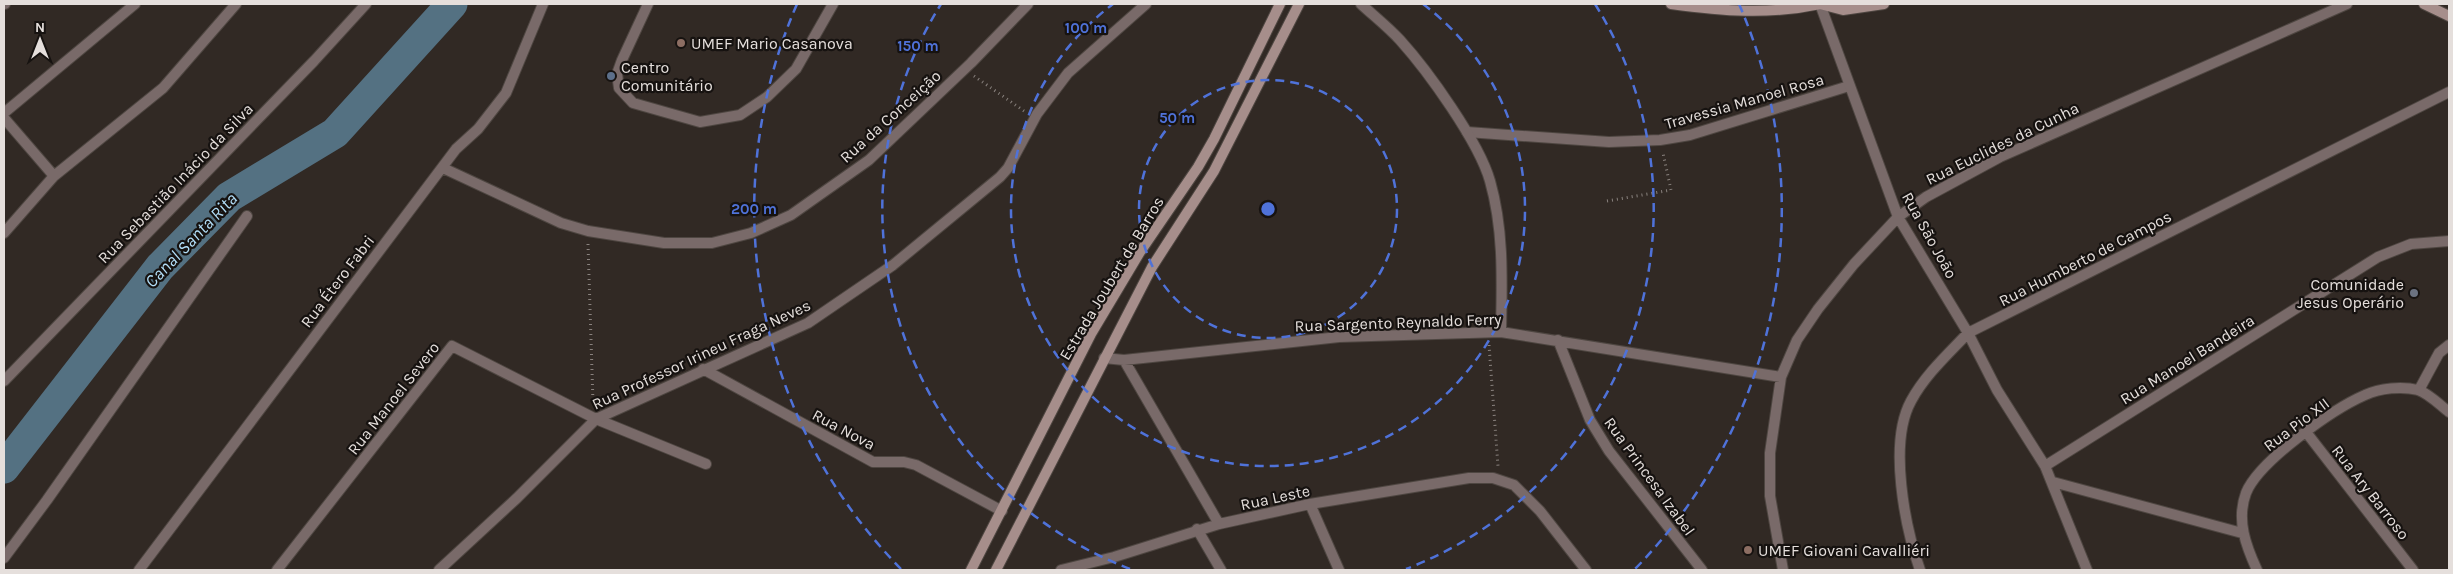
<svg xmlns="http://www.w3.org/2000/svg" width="2453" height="574" viewBox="0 0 2453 574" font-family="Karla,sans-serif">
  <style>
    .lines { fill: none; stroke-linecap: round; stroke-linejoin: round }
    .river { stroke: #547182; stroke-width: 31 }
    .lane-casing { stroke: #4e4641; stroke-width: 12 }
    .street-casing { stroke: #4e4641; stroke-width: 12 }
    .secondary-casing { stroke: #4e4641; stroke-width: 12 }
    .path { stroke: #89827e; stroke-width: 3; stroke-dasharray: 1 4; stroke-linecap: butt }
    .lane { stroke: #796a69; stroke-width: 10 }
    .street { stroke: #796a69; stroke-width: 10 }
    .secondary { stroke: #a68e8b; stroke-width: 10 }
    .ring { fill: none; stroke: #4f72d9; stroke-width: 2.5; stroke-dasharray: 9 6 }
    .education-dot { fill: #8d6e63; stroke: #161210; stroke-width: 2 }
    .service-dot { fill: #5c6f8a; stroke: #161210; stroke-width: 2 }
    .worship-dot { fill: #6b7280; stroke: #161210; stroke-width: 2 }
    .labels { text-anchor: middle; stroke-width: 4.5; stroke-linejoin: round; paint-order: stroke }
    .poi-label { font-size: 16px; fill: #e5dfdc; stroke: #161210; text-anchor: start }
    .street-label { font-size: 16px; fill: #e5dfdc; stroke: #161210 }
    .water-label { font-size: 18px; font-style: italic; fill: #b1ddf7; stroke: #161210 }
    .centre { fill: #4f72d9; stroke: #161210; stroke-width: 2.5 }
    .ring-label { font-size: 15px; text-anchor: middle; font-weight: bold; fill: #4f72d9; stroke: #161210; stroke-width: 4.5; stroke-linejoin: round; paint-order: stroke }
  </style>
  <rect width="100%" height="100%" fill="#312924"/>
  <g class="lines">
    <!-- river -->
    <path class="river" d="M4,468L160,267L229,197L335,133L452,4"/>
    <defs>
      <path id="lane" d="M1467,132L1609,142L1660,140L1690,135L1849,86
        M2419,390L2439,353L2449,345
        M596,419L706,464
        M1197,529L1221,570"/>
      <path id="street" d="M4,4H5
        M648,4L622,60L617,74L619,88L633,103L700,122L740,115L767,97L796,69L833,4
        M1361,4C1374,16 1388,27 1400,40C1428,71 1479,142 1490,181C1504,230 1502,281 1501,332
        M1820,4L1898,217L1968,333L1997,390L2045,466L2087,570
        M4,113L135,4
        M4,118L54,176
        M443,168L561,223L588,231L664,243H712L751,233L791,215L869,160L971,63L1028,4
        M4,233L54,176L163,88L236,4
        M1558,340L1590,420L1609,451L1702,570
        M1104,358L1124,360L1339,337L1501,332L1781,377
        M1124,360L1219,524
        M703,369L873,462H904L916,465L1002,511
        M4,381L314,61L366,4
        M2306,432L2413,570
        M2045,466L2378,257L2411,244L2449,241
        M2053,482L2242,533
        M1310,504L1339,570
        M4,558L47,500L247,216
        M139,570L456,149L478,129L506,93L543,4
        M277,570L452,346L596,419
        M439,570L517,498L596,419L808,323L893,265L1000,177L1008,168L1037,114L1068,73L1146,4
        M1061,570L1114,557L1219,524L1310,504L1469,478H1493L1514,485L1540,511L1586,570
        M1783,570L1770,496V453L1781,377L1797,340L1818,309L1854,264L1898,217L1926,197L2000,157L2347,4
        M1920,570C1905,527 1888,443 1911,401C1925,375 1948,354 1968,333L2449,92
        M2257,570C2246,546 2236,520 2246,493C2259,461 2333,409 2365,395C2380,388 2402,386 2418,390C2428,393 2440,405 2449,412"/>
      <path id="secondary" d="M1671,4C1722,11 1769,15 1820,4
        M1820,4L1843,10L1884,4
        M2424,4L2449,16
        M971,570L1091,334L1140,252L1198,167L1214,139L1280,4
        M996,570L1152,267L1214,171L1299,4"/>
    </defs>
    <!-- lane casing -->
    <use href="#lane" class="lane-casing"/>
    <!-- street casing -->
    <use href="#street" class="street-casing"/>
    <!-- secondary casing -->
    <use href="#secondary" class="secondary-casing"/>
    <!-- path -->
    <path class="path" d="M974,76L1024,111
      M1607,201L1671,190L1663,153
      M588,244L593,403
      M1489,345L1498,466"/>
    <!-- lane -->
    <use href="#lane" class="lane"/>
    <!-- street -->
    <use href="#street" class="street"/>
    <!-- secondary -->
    <use href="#secondary" class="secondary"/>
  </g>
  <!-- distance rings -->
  <g class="ring">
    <circle cx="1268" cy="209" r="129"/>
    <path d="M1423 4A257 257 0 1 1 1113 4"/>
    <path d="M1130 569A386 386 0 0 1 941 4M1595 4A386 386 0 0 1 1406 569"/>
    <path d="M901 569A514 514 0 0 1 797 4M1739 4A514 514 0 0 1 1635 569"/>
  </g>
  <!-- markers -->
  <g class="education-dot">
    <circle cx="681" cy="43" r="5"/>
    <circle cx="1748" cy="550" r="5"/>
  </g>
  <circle class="service-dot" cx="611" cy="76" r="5"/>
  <circle class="worship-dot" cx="2414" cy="293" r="5"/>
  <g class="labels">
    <!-- poi labels -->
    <g class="poi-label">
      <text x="691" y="49">UMEF Mario Casanova</text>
      <text x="621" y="73">Centro<tspan x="621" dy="18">Comunitário</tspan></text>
      <text x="2404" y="290" text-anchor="end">Comunidade<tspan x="2404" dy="18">Jesus Operário</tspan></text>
      <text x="1758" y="556">UMEF Giovani Cavalliéri</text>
    </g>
    <!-- street labels -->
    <g class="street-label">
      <text transform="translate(1744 101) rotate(-16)" y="6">Travessia Manoel Rosa</text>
      <text transform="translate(890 116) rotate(-42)" y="6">Rua da Conceição</text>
      <text transform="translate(2002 143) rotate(-26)" y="6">Rua Euclides da Cunha</text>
      <text transform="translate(175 183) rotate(-46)" y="6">Rua Sebastião Inácio da Silva</text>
      <text transform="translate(1930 235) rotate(61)" y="6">Rua São João</text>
      <text transform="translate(2085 258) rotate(-27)" y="6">Rua Humberto de Campos</text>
      <text transform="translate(1111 278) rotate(-59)" y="6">Estrada Joubert de Barros</text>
      <text transform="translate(337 281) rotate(-53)" y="6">Rua Étero Fabri</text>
      <text transform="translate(1398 322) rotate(-2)" y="6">Rua Sargento Reynaldo Ferry</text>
      <text transform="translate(701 354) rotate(-25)" y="6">Rua Professor Irineu Fraga Neves</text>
      <text transform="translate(2187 359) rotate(-32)" y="6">Rua Manoel Bandeira</text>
      <text transform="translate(393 398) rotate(-52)" y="6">Rua Manoel Severo</text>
      <text transform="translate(2296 424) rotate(-37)" y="6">Rua Pio XII</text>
      <text transform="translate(844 429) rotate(28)" y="6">Rua Nova</text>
      <text transform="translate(1650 476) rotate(54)" y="6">Rua Princesa Izabel</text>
      <text transform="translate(2371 492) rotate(52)" y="6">Rua Ary Barroso</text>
      <text transform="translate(1275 497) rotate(-12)" y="6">Rua Leste</text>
    </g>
    <!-- water labels -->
    <g class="water-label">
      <text transform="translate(191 240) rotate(-46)" y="6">Canal Santa Rita</text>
    </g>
  </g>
  <circle cx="1268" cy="209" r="8" class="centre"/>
  <g class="ring-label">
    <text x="1086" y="33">100 m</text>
    <text x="918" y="51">150 m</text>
    <text x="1177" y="123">50 m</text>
    <text x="754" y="214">200 m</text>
  </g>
  <!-- border -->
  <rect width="2453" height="574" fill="none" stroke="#e5dfdc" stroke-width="10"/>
  <!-- north arrow -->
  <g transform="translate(40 40)" stroke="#161210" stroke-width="4" paint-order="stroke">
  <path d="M0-4L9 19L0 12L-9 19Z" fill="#e5dfdc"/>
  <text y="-8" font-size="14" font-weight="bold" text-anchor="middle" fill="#e5dfdc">N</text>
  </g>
</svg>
